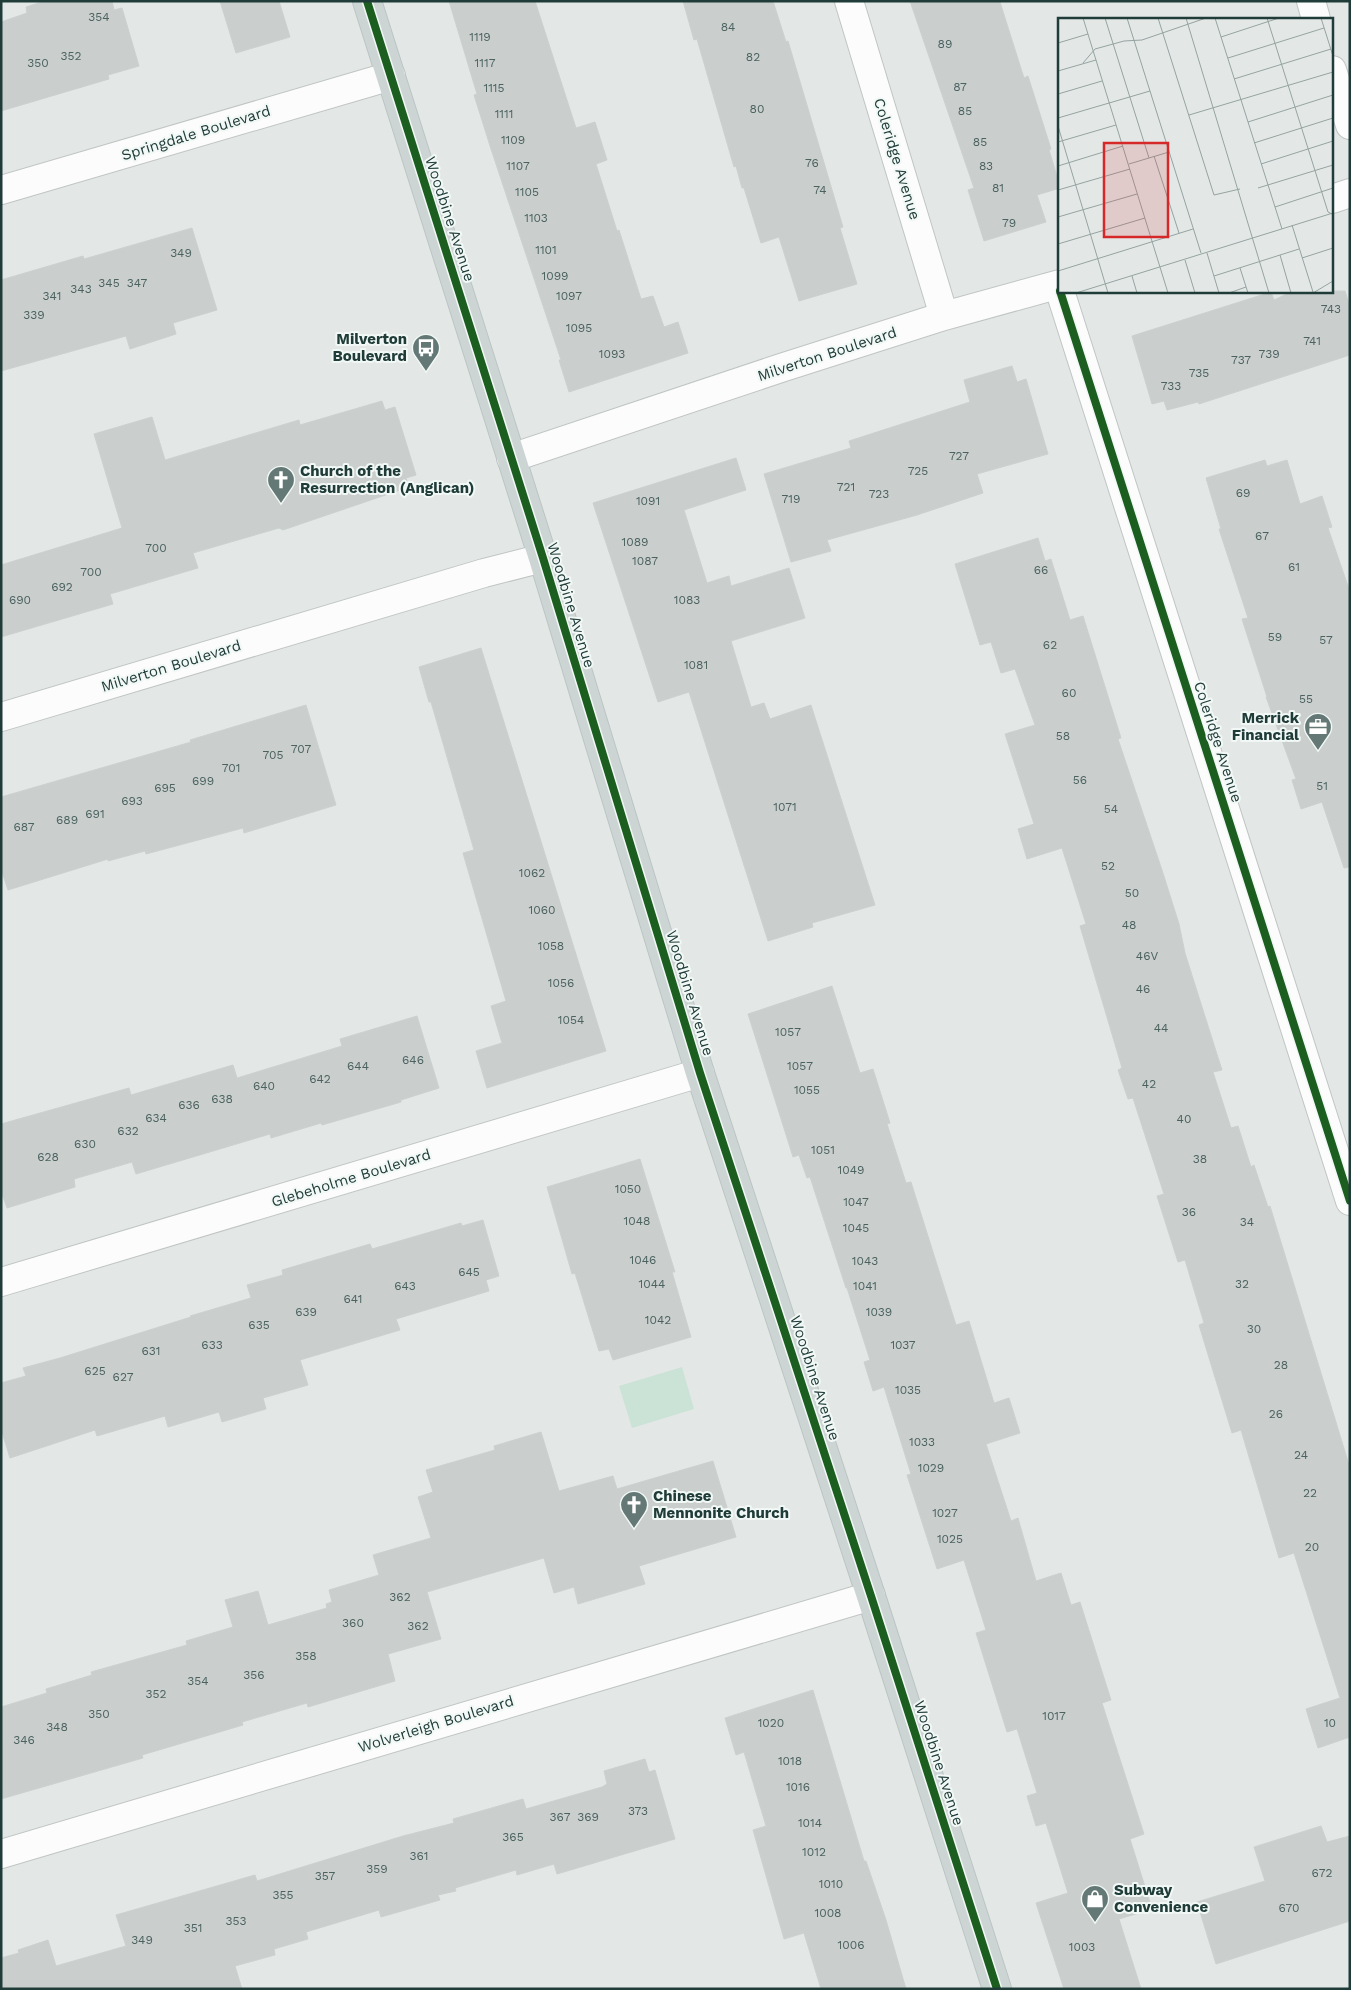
<svg xmlns="http://www.w3.org/2000/svg" width="1351" height="1990" viewBox="0 0 1351 1990" font-family="'Work Sans',sans-serif">
  <style>
    .green { fill: #cbe2d6 }
    .building { fill: #cacfce; stroke: #cbd1d0 }
    .lines { fill: none; stroke-linecap: round; stroke-linejoin: round }
    .minor-casing { stroke: #c0c5c4; stroke-width: 30 }
    .major-casing { stroke: #bbc5c3; stroke-width: 30 }
    .minor { stroke: #fbfcfb; stroke-width: 28 }
    .major { stroke: #cdd5d4; stroke-width: 28 }
    .cycleway-casing { stroke: #f1f8f5; stroke-width: 11 }
    .cycleway { stroke: #1b5e20; stroke-width: 8 }
    .labels { text-anchor: middle; stroke-width: 4; stroke-linejoin: round; paint-order: stroke }
    .number-label { font-size: 12px; fill: #4b625f }
    .street-label { font-size: 15px; fill: #203c39; stroke: #f1f8f5 }
    .poi-label { font-size: 15px; font-weight: bold; fill: #203c39; stroke: #f1f8f5; text-anchor: start }
    .inset-road { fill: none; stroke: #95a3a1; stroke-width: 1 }
    .view { fill: #d62828; fill-opacity: 0.15; stroke: #d62828; stroke-width: 2.5 }
    .inset-edge { fill: none; stroke: #203c39; stroke-width: 2.5 }
  </style>
  <rect width="100%" height="100%" fill="#e3e8e7"/>
  <!-- green -->
  <path class="green" d="M682,1367L694,1409L632,1428L619,1386Z"/>
  <!-- building -->
  <path class="building" d="M45,1H112L114,10L122,8L139,66L108,75L109,79L1,111V22L27,13L26,7Z
    M220,1H279L290,37L236,53Z
    M449,1H535L576,128L595,122L607,160L596,164L617,231L619,230L641,299L653,296L664,327L678,322L688,353L569,392L559,360H561L491,149L474,95L477,94Z
    M683,1H773L786,42L788,41L843,227L840,228L857,284L799,301L779,237L761,243L744,188H742L736,166L734,167L697,39L694,40Z
    M910,1L1000,2L1024,78L1028,76L1051,149L1049,150L1060,186V188L1037,195L1046,222L984,241L968,190L974,188Z
    M192,228L217,310L173,323L176,334L130,349L126,336L1,371V280L83,256L84,259Z
    M1293,291H1345L1350,307V355L1199,404L1198,402L1167,410L1164,401L1152,404L1132,336L1271,292L1274,300Z
    M1012,366L1017,382L1026,379L1048,454L977,474L983,493L917,515L827,540L831,551L791,562L764,474L851,448L849,441L970,402L964,380Z
    M382,401L385,410L395,407L416,475L406,478L409,487L283,530L279,528L193,553L198,568L110,594L113,604L1,637V565L122,528L94,434L152,417L165,460L299,420L300,425Z
    M736,458L746,490L684,510L707,583L729,576L731,586L789,568L805,618L731,641L751,707L764,703L770,719L811,705L875,905L812,923L813,927L768,941L689,692L658,702L593,503Z
    M1265,460L1267,466L1287,460L1300,504L1322,496L1332,527L1328,528L1350,592V867L1344,868L1322,802L1301,809L1292,780L1296,779L1266,697H1267L1242,619L1248,618L1219,529H1221L1206,478Z
    M1038,538L1045,561L1051,559L1070,620L1083,616L1121,738L1118,739L1162,870L1179,924L1185,953L1222,1070L1213,1072L1231,1128L1238,1126L1251,1167L1254,1165L1268,1207L1270,1206L1350,1468V1737L1318,1748L1306,1709L1340,1698L1294,1553L1279,1558L1241,1430L1232,1433L1199,1325L1204,1323L1185,1260L1178,1262L1157,1196L1164,1194L1133,1098L1128,1099L1118,1070L1122,1068L1080,926L1086,924L1062,848L1027,859L1018,829L1034,824L1005,734L1035,725L1015,669L1001,673L991,642L980,645L955,564Z
    M481,648L606,1051L487,1088L476,1051L502,1043L491,1006L506,1001L463,853L474,850L431,702H429L419,667Z
    M306,705L336,805L244,833L243,828L146,854L145,851L108,861V859L8,890L1,869V797L191,742L190,740Z
    M832,986L860,1073L873,1069L890,1123L887,1124L906,1183L911,1182L956,1325L969,1321L994,1403L1009,1398L1020,1433L986,1444L1011,1521L1018,1518L1036,1581L1061,1573L1071,1605L1080,1602L1111,1700L1102,1703L1144,1834L1130,1839L1152,1909L1119,1919L1141,1989H1064L1036,1903L1068,1893L1046,1823L1036,1826L1027,1796L1037,1793L1017,1729L1007,1732L976,1633L986,1630L964,1560L937,1569L907,1475L911,1474L884,1387L873,1391L864,1362L870,1360L847,1288H846L810,1177L807,1178L799,1155L793,1157L748,1014Z
    M417,1016L439,1088L401,1100V1102L322,1125L321,1123L271,1138L270,1134L136,1174L132,1162L74,1179L75,1187L7,1208L1,1191V1124L129,1088L131,1095L233,1065L237,1078L342,1046L340,1039Z
    M640,1159L675,1272H672L691,1337L613,1360L609,1349L599,1351L575,1273L572,1274L547,1187Z
    M483,1220L499,1276L486,1280L489,1291L396,1319L400,1330L300,1360L308,1385L263,1398L266,1409L222,1422L219,1412L168,1427L165,1416L97,1436L95,1430L10,1458L1,1429V1383L26,1376L23,1368L60,1358L191,1317L190,1316L251,1298L247,1285L283,1275L282,1270L370,1244L372,1249L461,1223L462,1226Z
    M541,1432L559,1491L613,1476L617,1489L713,1461L736,1537L639,1566L645,1584L578,1604L574,1587L554,1593L544,1558L427,1592L441,1639L388,1654L395,1681L308,1707L307,1703L242,1722L243,1725L142,1755L143,1758L1,1799V1707L47,1693L46,1689L92,1675L91,1672L187,1645L186,1641L233,1627L225,1600L258,1591L268,1625L327,1608L326,1604L332,1602L329,1590L379,1575L373,1555L431,1538L418,1497L433,1492L426,1470L495,1450L494,1446Z
    M813,1690L864,1861H866L886,1920L906,1989H821L804,1933L784,1939L753,1830L766,1826L744,1752L736,1755L725,1718Z
    M645,1759L649,1772L655,1770L675,1839L557,1874L554,1864L517,1875L516,1870L455,1888L456,1891L438,1895L440,1900L381,1917L379,1910L306,1932L308,1939L274,1949L275,1955L235,1966L242,1989H1V1958L19,1953L18,1950L48,1940L56,1966L126,1946L116,1915L255,1875L257,1881L403,1836L454,1823L453,1819L523,1799L526,1809L602,1787L607,1784L604,1771Z
    M1321,1826L1327,1842L1350,1836V1921L1216,1964L1197,1902L1265,1881L1254,1847Z"/>
  <g class="lines">
    <defs>
      <path id="minor" d="M849,1L944,316
        M1311,1L1316,19
        M1332,70L1350,125
        M1,190L391,76
        M1332,199L1350,193
        M1060,291L1350,1201
        M511,458L784,367L944,316L1060,284
        M1,717L484,573L543,558
        M1,1282L700,1073
        M1,1854L871,1596"/>
      <path id="major" d="M367,1L543,558L700,1073L871,1596L997,1989"/>
    </defs>
    <!-- minor casing -->
    <use href="#minor" class="minor-casing"/>
    <!-- major casing -->
    <use href="#major" class="major-casing"/>
    <!-- minor -->
    <use href="#minor" class="minor"/>
    <!-- major -->
    <use href="#major" class="major"/>
    <defs>
      <path id="cycleway" d="M367,1L543,558L700,1073L871,1596L997,1989
        M1060,291L1350,1201"/>
    </defs>
    <!-- cycleway casing -->
    <use href="#cycleway" class="cycleway-casing"/>
    <!-- cycleway -->
    <use href="#cycleway" class="cycleway"/>
  </g>
  <!-- icons -->
  <defs>
    <symbol id="bus-pin" viewBox="-11 -11 22 30"><path d="M0 17L-7.5 6A9.5 9.5 0 1 1 7.5 6Z" fill="#647876" stroke="#f1f8f5"/><path d="M-5-6H5V4H4V6H2V4H-2V6H-4V4H-5ZM-3.5-4V0h7V-4ZM-3.5 1.2v1.5H-2V1.2ZM2 1.2v1.5H3.5V1.2Z" fill="#fff"/></symbol>
    <symbol id="church-pin" viewBox="-11 -11 22 30"><path d="M0 17L-7.5 6A9.5 9.5 0 1 1 7.5 6Z" fill="#647876" stroke="#f1f8f5"/><path d="M-1.2-6h2.4v3.5h3.3v2.4h-3.3V6h-2.4V-.1h-3.3v-2.4h3.3Z" fill="#fff"/></symbol>
    <symbol id="office-pin" viewBox="-11 -11 22 30"><path d="M0 17L-7.5 6A9.5 9.5 0 1 1 7.5 6Z" fill="#647876" stroke="#f1f8f5"/><path d="M-6-3h4V-5.5h4V-3h4V5H-6ZM-1-4.5V-3h2v-1.5ZM-6 0V1H6V0Z" fill="#fff"/></symbol>
    <symbol id="shop-pin" viewBox="-11 -11 22 30"><path d="M0 17L-7.5 6A9.5 9.5 0 1 1 7.5 6Z" fill="#647876" stroke="#f1f8f5"/><path d="M-5-2.5h2.3a2.7 3.5 0 0 1 5.4 0H5L5.5 6h-11ZM-1.5-2.5h3a1.5 2.3 0 0 0-3 0Z" fill="#fff"/></symbol>
  </defs>
  <g fill-rule="evenodd">
    <use href="#bus-pin" x="410" y="332" width="32" height="43"/>
    <use href="#church-pin" x="265" y="464" width="32" height="43"/>
    <use href="#office-pin" x="1302" y="711" width="32" height="43"/>
    <use href="#church-pin" x="618" y="1489" width="32" height="43"/>
    <use href="#shop-pin" x="1079" y="1883" width="32" height="43"/>
  </g>
  <g class="labels">
    <!-- number labels -->
    <g class="number-label">
      <text x="99" y="21">354</text>
      <text x="728" y="31">84</text>
      <text x="480" y="41">1119</text>
      <text x="945" y="48">89</text>
      <text x="71" y="60">352</text>
      <text x="753" y="61">82</text>
      <text x="38" y="67">350</text>
      <text x="485" y="67">1117</text>
      <text x="960" y="91">87</text>
      <text x="494" y="92">1115</text>
      <text x="757" y="113">80</text>
      <text x="965" y="115">85</text>
      <text x="504" y="118">1111</text>
      <text x="513" y="144">1109</text>
      <text x="980" y="146">85</text>
      <text x="812" y="167">76</text>
      <text x="518" y="170">1107</text>
      <text x="986" y="170">83</text>
      <text x="998" y="192">81</text>
      <text x="820" y="194">74</text>
      <text x="527" y="196">1105</text>
      <text x="536" y="222">1103</text>
      <text x="1009" y="227">79</text>
      <text x="546" y="254">1101</text>
      <text x="181" y="257">349</text>
      <text x="555" y="280">1099</text>
      <text x="109" y="287">345</text>
      <text x="137" y="287">347</text>
      <text x="81" y="293">343</text>
      <text x="52" y="300">341</text>
      <text x="569" y="300">1097</text>
      <text x="1331" y="313">743</text>
      <text x="34" y="319">339</text>
      <text x="579" y="332">1095</text>
      <text x="1312" y="345">741</text>
      <text x="612" y="358">1093</text>
      <text x="1269" y="358">739</text>
      <text x="1241" y="364">737</text>
      <text x="1199" y="377">735</text>
      <text x="1171" y="390">733</text>
      <text x="959" y="460">727</text>
      <text x="918" y="475">725</text>
      <text x="846" y="491">721</text>
      <text x="1243" y="497">69</text>
      <text x="879" y="498">723</text>
      <text x="791" y="503">719</text>
      <text x="648" y="505">1091</text>
      <text x="1262" y="540">67</text>
      <text x="635" y="546">1089</text>
      <text x="156" y="552">700</text>
      <text x="645" y="565">1087</text>
      <text x="1294" y="571">61</text>
      <text x="1041" y="574">66</text>
      <text x="91" y="576">700</text>
      <text x="62" y="591">692</text>
      <text x="20" y="604">690</text>
      <text x="687" y="604">1083</text>
      <text x="1275" y="641">59</text>
      <text x="1326" y="644">57</text>
      <text x="1050" y="649">62</text>
      <text x="696" y="669">1081</text>
      <text x="1069" y="697">60</text>
      <text x="1306" y="703">55</text>
      <text x="1063" y="740">58</text>
      <text x="301" y="753">707</text>
      <text x="273" y="759">705</text>
      <text x="231" y="772">701</text>
      <text x="1080" y="784">56</text>
      <text x="203" y="785">699</text>
      <text x="1322" y="790">51</text>
      <text x="165" y="792">695</text>
      <text x="132" y="805">693</text>
      <text x="785" y="811">1071</text>
      <text x="1111" y="813">54</text>
      <text x="95" y="818">691</text>
      <text x="67" y="824">689</text>
      <text x="24" y="831">687</text>
      <text x="1108" y="870">52</text>
      <text x="532" y="877">1062</text>
      <text x="1132" y="897">50</text>
      <text x="542" y="914">1060</text>
      <text x="1129" y="929">48</text>
      <text x="551" y="950">1058</text>
      <text x="1147" y="960">46V</text>
      <text x="561" y="987">1056</text>
      <text x="1143" y="993">46</text>
      <text x="571" y="1024">1054</text>
      <text x="1161" y="1032">44</text>
      <text x="788" y="1036">1057</text>
      <text x="413" y="1064">646</text>
      <text x="358" y="1070">644</text>
      <text x="800" y="1070">1057</text>
      <text x="320" y="1083">642</text>
      <text x="1149" y="1088">42</text>
      <text x="264" y="1090">640</text>
      <text x="807" y="1094">1055</text>
      <text x="222" y="1103">638</text>
      <text x="189" y="1109">636</text>
      <text x="156" y="1122">634</text>
      <text x="1184" y="1123">40</text>
      <text x="128" y="1135">632</text>
      <text x="85" y="1148">630</text>
      <text x="823" y="1154">1051</text>
      <text x="48" y="1161">628</text>
      <text x="1200" y="1163">38</text>
      <text x="851" y="1174">1049</text>
      <text x="628" y="1193">1050</text>
      <text x="856" y="1206">1047</text>
      <text x="1189" y="1216">36</text>
      <text x="637" y="1225">1048</text>
      <text x="1247" y="1226">34</text>
      <text x="856" y="1232">1045</text>
      <text x="643" y="1264">1046</text>
      <text x="865" y="1265">1043</text>
      <text x="469" y="1276">645</text>
      <text x="652" y="1288">1044</text>
      <text x="1242" y="1288">32</text>
      <text x="405" y="1290">643</text>
      <text x="865" y="1290">1041</text>
      <text x="353" y="1303">641</text>
      <text x="306" y="1316">639</text>
      <text x="879" y="1316">1039</text>
      <text x="658" y="1324">1042</text>
      <text x="259" y="1329">635</text>
      <text x="1254" y="1333">30</text>
      <text x="212" y="1349">633</text>
      <text x="903" y="1349">1037</text>
      <text x="151" y="1355">631</text>
      <text x="1281" y="1369">28</text>
      <text x="95" y="1375">625</text>
      <text x="123" y="1381">627</text>
      <text x="908" y="1394">1035</text>
      <text x="1276" y="1418">26</text>
      <text x="922" y="1446">1033</text>
      <text x="1301" y="1459">24</text>
      <text x="931" y="1472">1029</text>
      <text x="1310" y="1497">22</text>
      <text x="945" y="1517">1027</text>
      <text x="950" y="1543">1025</text>
      <text x="1312" y="1551">20</text>
      <text x="400" y="1601">362</text>
      <text x="353" y="1627">360</text>
      <text x="418" y="1630">362</text>
      <text x="306" y="1660">358</text>
      <text x="254" y="1679">356</text>
      <text x="198" y="1685">354</text>
      <text x="156" y="1698">352</text>
      <text x="99" y="1718">350</text>
      <text x="1054" y="1720">1017</text>
      <text x="771" y="1727">1020</text>
      <text x="1330" y="1727">10</text>
      <text x="57" y="1731">348</text>
      <text x="24" y="1744">346</text>
      <text x="790" y="1765">1018</text>
      <text x="798" y="1791">1016</text>
      <text x="638" y="1815">373</text>
      <text x="560" y="1821">367</text>
      <text x="588" y="1821">369</text>
      <text x="810" y="1827">1014</text>
      <text x="513" y="1841">365</text>
      <text x="814" y="1856">1012</text>
      <text x="419" y="1860">361</text>
      <text x="377" y="1873">359</text>
      <text x="1322" y="1877">672</text>
      <text x="325" y="1880">357</text>
      <text x="831" y="1888">1010</text>
      <text x="283" y="1899">355</text>
      <text x="1289" y="1912">670</text>
      <text x="828" y="1917">1008</text>
      <text x="236" y="1925">353</text>
      <text x="193" y="1932">351</text>
      <text x="142" y="1944">349</text>
      <text x="851" y="1949">1006</text>
      <text x="1082" y="1951">1003</text>
    </g>
    <!-- street labels -->
    <g class="street-label">
      <text transform="translate(196 133) rotate(-17)" y="5">Springdale Boulevard</text>
      <text transform="translate(897 159) rotate(73)" y="5">Coleridge Avenue</text>
      <text transform="translate(450 219) rotate(72)" y="5">Woodbine Avenue</text>
      <text transform="translate(827 354) rotate(-18)" y="5">Milverton Boulevard</text>
      <text transform="translate(571 605) rotate(73)" y="5">Woodbine Avenue</text>
      <text transform="translate(171 666) rotate(-17)" y="5">Milverton Boulevard</text>
      <text transform="translate(1218 742) rotate(72)" y="5">Coleridge Avenue</text>
      <text transform="translate(690 993) rotate(73)" y="5">Woodbine Avenue</text>
      <text transform="translate(351 1178) rotate(-17)" y="5">Glebeholme Boulevard</text>
      <text transform="translate(815 1378) rotate(72)" y="5">Woodbine Avenue</text>
      <text transform="translate(436 1724) rotate(-17)" y="5">Wolverleigh Boulevard</text>
      <text transform="translate(939 1763) rotate(72)" y="5">Woodbine Avenue</text>
    </g>
    <!-- poi labels -->
    <g class="poi-label">
      <text x="407" y="344" text-anchor="end">Milverton<tspan x="407" dy="17">Boulevard</tspan></text>
      <text x="300" y="476">Church of the<tspan x="300" dy="17">Resurrection (Anglican)</tspan></text>
      <text x="1299" y="723" text-anchor="end">Merrick<tspan x="1299" dy="17">Financial</tspan></text>
      <text x="653" y="1501">Chinese<tspan x="653" dy="17">Mennonite Church</tspan></text>
      <text x="1114" y="1895">Subway<tspan x="1114" dy="17">Convenience</tspan></text>
    </g>
  </g>
  <!-- overview -->
  <g transform="translate(1058 18)">
    <rect width="275" height="275" fill="#e3e8e7"/>
    <path class="inset-road" d="M25,0L110,275M47,0L91,140M69,0L143,235M100,0L156,177L182,171M128,0L211,275M157,0L224,211M209,0L270,194L274,196M263,0L275,38M163,19L221,0M0,25L30,16M170,40L266,10M25,45L37,31L66,23L84,22L148,0M0,53L38,42M176,61L273,31M0,76L44,63M131,97L275,54M0,100L92,73M190,104L275,77M0,108L50,275M0,124L58,107M196,125L275,100M96,138L121,215M71,146L111,134M203,146L275,123M0,148L65,128M200,170L275,147M0,172L72,151M217,189L275,170M0,199L79,176M234,207L255,274M0,226L87,200M149,235L161,275M222,237L233,275M244,240L275,230M127,242L137,275M182,250L190,275M0,253L135,211M74,258L79,275M156,258L241,231M18,275L275,195M171,275L188,269M255,275L275,263"/>
    <path class="view" d="M46,125H110V219H46Z"/>
    <rect width="275" height="275" class="inset-edge"/>
  </g>
  <!-- border -->
  <rect width="1351" height="1990" fill="none" stroke="#203c39" stroke-width="5"/>
</svg>
